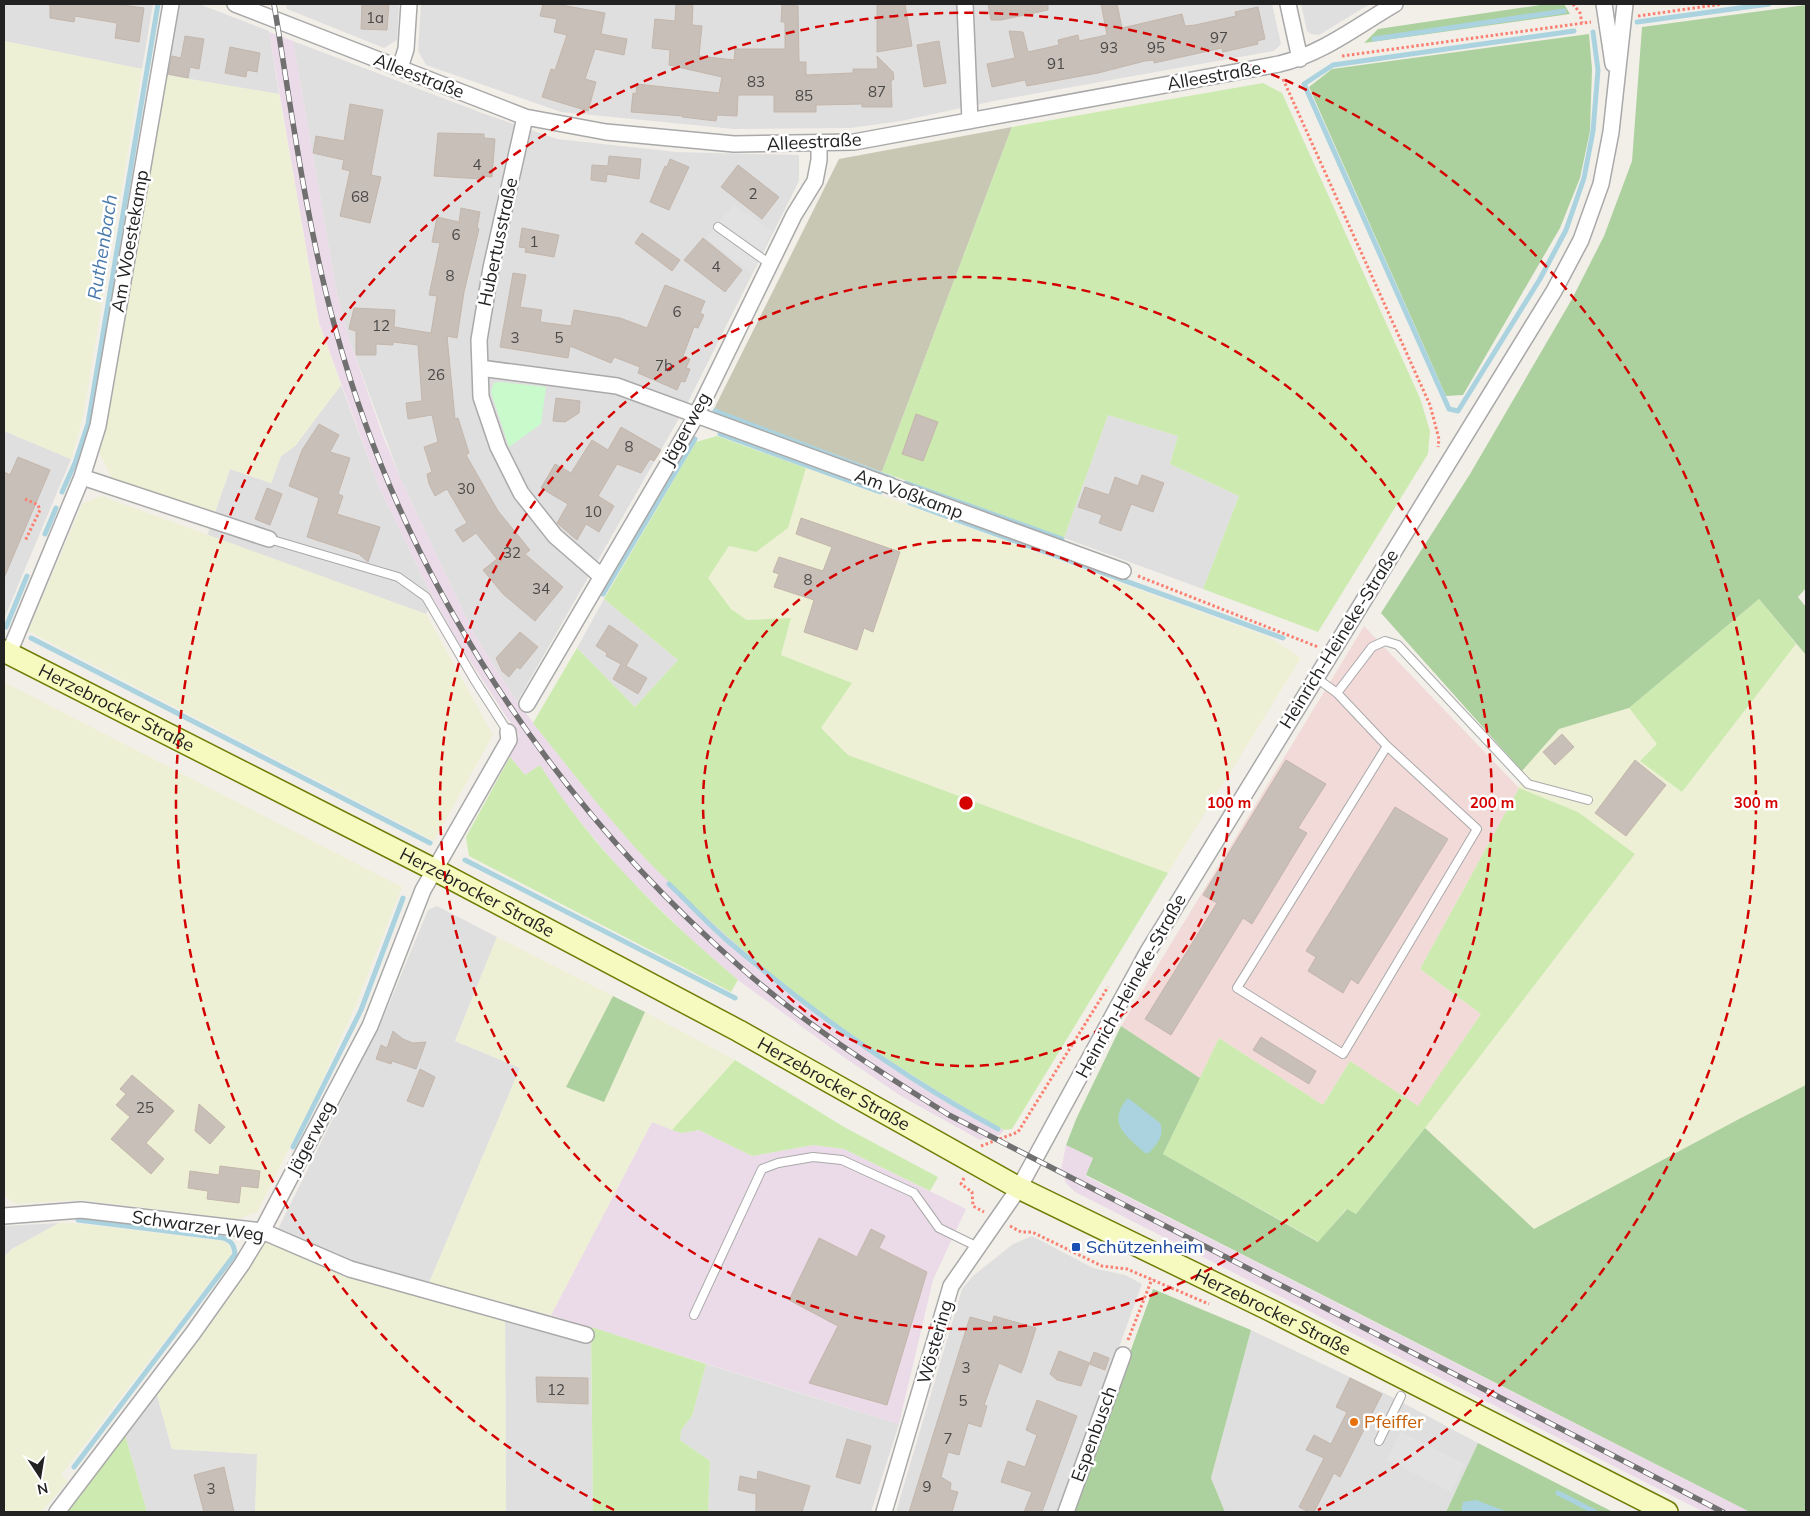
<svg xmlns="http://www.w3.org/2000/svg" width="1810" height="1516" viewBox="0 0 1810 1516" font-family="Mulish,sans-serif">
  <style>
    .residential { fill: #e0dfdf }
    .commercial { fill: #f2dad9 }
    .industrial { fill: #ebdbe8 }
    .construction { fill: #c7c7b4 }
    .farmland { fill: #eef0d5 }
    .grass { fill: #cdebb0 }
    .forest { fill: #add19e }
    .park { fill: #c8facc }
    .parking { fill: #e2e2e2 }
    .water { fill: #aad3df }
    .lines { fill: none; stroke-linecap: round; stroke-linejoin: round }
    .stream { stroke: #aad3df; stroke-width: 5 }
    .building { fill: #c7bfb8; stroke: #c4b6ab }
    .lane-casing { stroke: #a9a9a9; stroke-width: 10 }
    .street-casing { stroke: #a9a9a9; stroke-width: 18 }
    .secondary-casing { stroke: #707d05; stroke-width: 24 }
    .path { stroke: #fa8072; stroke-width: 3; stroke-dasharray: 2.5 2.5; stroke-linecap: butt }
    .lane { stroke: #fff; stroke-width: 8 }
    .street { stroke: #fff; stroke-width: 15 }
    .secondary { stroke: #f7fabf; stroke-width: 21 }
    .rail-casing { stroke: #707070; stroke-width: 5.5 }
    .rail { stroke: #fff; stroke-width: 4; stroke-dasharray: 11; stroke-linecap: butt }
    .ring { fill: none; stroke: #d40000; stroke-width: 2.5; stroke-dasharray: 9 6 }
    .transit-dot { fill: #1a4fb4; stroke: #fff; stroke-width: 2 }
    .food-dot { fill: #e8710a; stroke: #fff; stroke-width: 2 }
    .labels { text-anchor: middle; stroke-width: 5; stroke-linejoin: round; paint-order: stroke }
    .number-label { font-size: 15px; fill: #4b4948 }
    .street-label { font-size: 18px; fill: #222; stroke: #fff }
    .transit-label { font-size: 18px; fill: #164399; stroke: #fff; text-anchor: start }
    .food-label { font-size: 18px; fill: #c56008; stroke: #fff; text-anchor: start }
    .water-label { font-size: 19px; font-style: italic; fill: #4a7aab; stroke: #fff }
    .centre { fill: #d40000; stroke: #fff; stroke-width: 2.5 }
    .ring-label { font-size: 15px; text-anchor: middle; font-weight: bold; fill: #d40000; stroke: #fff; stroke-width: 5; stroke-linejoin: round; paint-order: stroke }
  </style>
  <rect width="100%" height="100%" fill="#f2efe9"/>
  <!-- residential -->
  <path class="residential" d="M4,4H153L142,69L4,41Z
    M178,4H199L269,31L279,94L165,75Z
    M286,4H399L397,40L384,48L287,9Z
    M421,4H1272L1281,44L1274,51L994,101L901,121L850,128L734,129L561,112L426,65L418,51Z
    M1301,4H1370L1319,35L1311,34L1307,31Z
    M293,41L482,113L557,139L676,152L799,155V181L686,406L517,702L474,634L401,480L349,339L337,294Z
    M341,385L379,487L433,598L426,614L207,536L230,469L271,483L281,456L295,446Z
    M1108,415L1178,436L1170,464L1239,496L1203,589L1064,538Z
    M4,431L71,459L4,619Z
    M604,599L678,660L635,707L577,648Z
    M437,906L497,937L455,1041L520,1068L429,1283L351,1263L278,1229L384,1016L428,910Z
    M59,1223L12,1249L4,1257V1226Z
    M1032,1236L1093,1268L1125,1275L1142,1284L1059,1512H896L962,1289L973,1276L1013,1244Z
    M505,1318L591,1342L593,1512H506Z
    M1251,1330L1392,1397L1478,1443L1446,1512H1225L1211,1478Z
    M706,1364L899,1424L871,1512H708L710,1461L680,1440L681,1430L692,1416Z
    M157,1395L172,1449L258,1454L255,1512H147L125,1435Z"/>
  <!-- commercial -->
  <path class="commercial" d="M1364,626L1519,788L1420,969L1481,1014L1418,1107L1350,1061L1323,1105L1219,1038L1200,1078L1121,1026Z"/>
  <!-- industrial -->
  <path class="industrial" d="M269,32L293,41L337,294L349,339L383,436L401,480L474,634L517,702L581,783L907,1073L1004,1130L1000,1135L980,1140L901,1096L842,1056L738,980L698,946L625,875L560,798L540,765L525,775L510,757L519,736L461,647L433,598L379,487L319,323Z
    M652,1122L682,1133L699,1130L752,1156L813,1145L844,1149L966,1209L933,1280L899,1424L551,1315Z
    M1066,1145L1094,1158L1086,1176L1750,1512H1704L1075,1192L1066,1183L1061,1170Z"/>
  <!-- construction -->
  <path class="construction" d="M1012,127L882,472L714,409L839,159Z"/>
  <!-- farmland -->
  <path class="farmland" d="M4,41L142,69L82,422L71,459L4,431Z
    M165,75L279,94L319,323L341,385L295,446L281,456L271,483L230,469L214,515L113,481L98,450Z
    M806,468L1269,637L1301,658L1168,873L848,755L821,728L852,683L781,655L791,618L747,620L731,609L708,578L729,546L756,552L788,528Z
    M101,496L426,614L493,735L434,841L28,631L82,504Z
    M1796,644L1806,655V1085L1739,1119L1534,1229L1425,1128L1635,854L1578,812L1519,788L1522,771L1559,729L1629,708L1657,744L1640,761L1682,792Z
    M4,682L402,887L355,1007L313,1101L257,1212L238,1219L81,1200L16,1204L4,1196Z
    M497,937L613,996L567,1087L604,1102L645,1012L735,1060L672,1130L652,1122L551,1315L429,1283L520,1068L455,1041Z
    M59,1223H74L223,1241L231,1247V1255L61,1475L68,1481L41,1512H4V1257L12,1249Z
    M267,1241L347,1274L505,1318L506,1512H255L257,1454L172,1449L157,1395L200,1338Z"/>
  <!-- grass -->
  <path class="grass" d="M1263,83L1282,93L1420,398L1430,431L1428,454L1318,632L1203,589L1239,496L1170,464L1178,436L1108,415L1064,538L882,472L1012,127Z
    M717,436L806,468L788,528L756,552L729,546L708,578L731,609L747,620L791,618L781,655L852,683L821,728L848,755L1168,873L1012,1129L1004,1130C891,1067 784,992 690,902C675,887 659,873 644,857C605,815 569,768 533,723L577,648L635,707L678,660L604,599L696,442Z
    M1759,599L1796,644L1682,792L1640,761L1657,744L1629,708Z
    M510,757L525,775L540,765C592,848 664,917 738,980L731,992L469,856L466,837Z
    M1519,788L1578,812L1635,854L1425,1128L1356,1214L1346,1209L1319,1242L1163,1154L1219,1038L1323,1105L1350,1061L1418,1106L1481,1014L1420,969Z
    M735,1060L844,1127L938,1177L930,1191L844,1149L813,1145L752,1156L699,1130L682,1133L672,1130Z
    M591,1327L706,1364L692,1416L681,1430L680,1440L710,1461L708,1512H593Z
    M125,1435L147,1512H67Z"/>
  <!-- forest -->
  <path class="forest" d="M1547,4H1564L1570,14L1364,43L1378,29Z
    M1806,5V588L1798,597L1806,607V655L1759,599L1629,708L1559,729L1522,771L1381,613L1470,474L1572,299L1604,236L1632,161L1642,27Z
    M1589,34L1592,69L1590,131L1580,178L1560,228L1463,395L1446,396L1309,87L1332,69Z
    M613,996L645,1012L604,1102L566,1087Z
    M1121,1026L1200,1078L1163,1154L1318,1242L1347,1209L1356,1214L1425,1128L1534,1229L1739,1119L1806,1085V1512H1750L1086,1175L1093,1158L1066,1145L1077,1117Z
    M1153,1289L1251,1330L1211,1478L1225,1512H1072Z
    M1478,1443L1613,1512H1446Z"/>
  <!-- park -->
  <path class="park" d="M501,382L546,387L541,424L509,447L491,392L494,383Z"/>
  <!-- parking -->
  <path class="parking" d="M734,205L772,231L751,273L706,238Z
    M1401,1432L1465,1464L1451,1492L1387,1460Z"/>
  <!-- water -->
  <path class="water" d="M1128,1098L1160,1123C1165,1136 1157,1143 1149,1153H1145C1126,1136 1106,1123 1128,1098Z
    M1476,1500L1508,1512H1461L1463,1502Z"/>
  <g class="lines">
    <!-- stream -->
    <path class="stream" d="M1637,22L1769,4
      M1574,31L1333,65L1304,84L1449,409L1458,411L1540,279L1566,230L1584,178L1593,131L1598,70L1593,32
      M1374,39L1564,11
      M715,411L893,479
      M720,434L880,492
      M906,483L1062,539
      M62,492L75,463L88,424L158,4
      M910,503L1283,638
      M45,534L56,508
      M603,594L695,439
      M6,627L27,576
      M31,638L430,843
      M465,860L735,998
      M669,884C689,903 708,924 729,942C813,1013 902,1077 998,1129
      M293,1147L361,1010L403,898
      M74,1467L235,1254C234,1245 232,1241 223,1238L78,1220
      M1558,1493L1595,1512"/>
  </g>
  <!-- building -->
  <path class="building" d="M50,4H116L144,8L139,42L115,38L117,23L75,16L74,22L50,18Z
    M362,4H389L387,30L361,29Z
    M543,4H556L605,13L601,34L627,39L624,55L595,49L585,79L596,82L588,111L542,97L551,69L555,70L567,35L554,32L557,19L540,16Z
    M676,4H693L692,25L702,26L699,56L734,60L735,49H785V22H781L782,4L798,6L799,62H806V75L853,73V69H878L877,56L893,72L894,79L891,81L892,107H862V104L816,105V112H774V95H738L737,116L717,115L716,121L682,117L683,116L631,112L633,93L636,94L637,84L719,93L722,77L669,65L670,50L652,48L655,19L675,21Z
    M877,4H905L912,46L877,52Z
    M988,4H1048V10L1001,20H991Z
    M1101,4H1117L1122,28L1182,14L1185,26L1195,25L1236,16L1235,12L1258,7L1265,39L1257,41L1258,44L1223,52L1222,48L1154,63V60L1145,61L1098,73L1027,86L1025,80L992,87L987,64L1015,58L1009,31L1023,32L1028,52L1059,45L1058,40L1078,35L1079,41L1107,35Z
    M185,36L204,39L199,69L190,67L188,78L168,74L172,56L181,58Z
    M939,41L946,83L924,87L917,45Z
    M230,47L260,53L257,72L247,70L246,77L225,73Z
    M350,104L383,110L371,175L381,177L370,223L340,216L350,171L342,169L344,160L313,153L316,136L344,141Z
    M438,133L484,134V138L495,139L492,177L481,176V179L434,176Z
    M609,156L641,159L639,179L607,174L606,182L591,180L592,165L608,166Z
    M670,159L689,167L669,210L650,202L665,166L667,167Z
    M738,165L779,197L762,219L721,187Z
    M461,208L480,212L477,228L479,229L464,292L457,338L447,336L455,419L458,418L469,453L466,455L498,511L530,550L525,554L563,587L535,621L503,594L483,570L497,559L476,533L463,542L455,530L467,523L447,489L435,496L429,484L427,474L432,472L424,447L438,442L432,415L408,419L406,403L422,401L418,345L393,342V345L376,344V355H356V331L349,329L354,308L395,310L394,327L431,333L437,296L429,295L440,243L432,242L437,217L459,222Z
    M522,228L559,235L554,257L525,252L526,248L519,247Z
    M642,233L680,260L672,271L635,243Z
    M703,238L742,270L725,292L684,260Z
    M513,273L526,275L520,307L542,310L540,322L571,326L574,310L620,318L647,328L665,285L705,301L700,313L704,315L698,328L694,327L683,356L690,359L686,368L690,369L685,382L681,381L677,390L638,373L640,367L614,357L611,363L570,346L568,358L500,347Z
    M556,398L580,401L579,413L565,422L553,421Z
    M916,414L938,422L923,461L902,454Z
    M319,424L339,435L330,452L350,458L338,494L343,496L337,514L380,527L368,562L359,554L307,537L319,498L289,486L302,450Z
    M621,427L661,450L654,461L650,459L641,473L617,464L598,496L614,506L599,532L586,524L577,540L557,523L568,504L541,488L555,464L571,473L592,440L608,450Z
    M18,457L50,470L4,578V472L10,475Z
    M1142,475L1164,483L1153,512L1131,504L1121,531L1099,523L1102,515L1078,507L1085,487L1109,495L1115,477L1138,486Z
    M267,488L282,494L270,525L255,519Z
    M801,518L900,552L873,632L864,628L857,650L804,632L814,600L774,587L779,574L773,572L779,557L823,571L832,547L796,534Z
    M609,625L638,645L626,666L647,678L638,694L613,679L621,664L606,656L607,653L596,646Z
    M520,632L538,647L520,669L517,667L509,677L502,671L496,658Z
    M1562,734L1574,747L1555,765L1543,752Z
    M1286,760L1326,784L1298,828L1307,833L1252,924L1243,918L1171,1035L1145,1019L1217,903L1203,895Z
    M1635,760L1666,785L1626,836L1595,813Z
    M1395,807L1448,839L1358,984L1351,979L1343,993L1308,971L1316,957L1306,951Z
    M393,1031L403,1039L413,1043L426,1042L416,1069L392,1061L391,1064L376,1059L381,1045L387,1048Z
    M1261,1037L1316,1071L1309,1084L1253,1050Z
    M420,1069L435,1077L423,1107L407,1101Z
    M132,1075L174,1111L146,1143L164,1159L151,1174L111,1139L130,1117L116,1105L126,1094L120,1089Z
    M199,1104L225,1127L210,1144L195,1131Z
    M220,1166L260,1171L258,1188L241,1186L239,1203L207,1199L208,1191L188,1188L190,1171L219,1175Z
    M871,1229L885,1236L879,1248L927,1272L887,1405L809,1383L838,1326L789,1300L819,1238L857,1257Z
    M994,1316L1036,1328L1024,1366L1021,1373L999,1363L984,1405L987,1406L981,1427L968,1423L959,1455L948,1452L941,1477L951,1483L950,1490L958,1492L952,1512H909L970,1317L992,1323Z
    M1059,1351L1090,1363L1094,1352L1109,1358L1105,1370L1089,1364L1081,1386L1057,1380L1050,1374Z
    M536,1377L588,1378V1404L537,1402Z
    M1350,1378L1382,1394L1340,1477L1334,1473L1314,1512H1309L1299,1507L1324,1458L1306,1450L1314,1435L1331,1444L1347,1412L1336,1407Z
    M1037,1400L1077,1416L1042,1512H1024L1032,1492L1001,1482L1008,1461L1025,1467L1037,1435L1026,1430Z
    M847,1439L871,1446L860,1484L836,1477Z
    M224,1467L234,1512H204L194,1475Z
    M758,1471L810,1486L802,1512H756V1494L738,1490L740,1476L757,1480Z"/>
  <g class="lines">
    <defs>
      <path id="lane" d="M718,227L770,264
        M269,539L398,577L426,597L474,679L508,732
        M1315,677L1337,693L1372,647L1385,641L1398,645L1528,784L1588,800
        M1337,693L1387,746L1237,988L1343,1054L1477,829L1387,746
        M694,1315L762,1169L778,1163L813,1157L842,1160L914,1193L939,1228L978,1247
        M1379,1441L1401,1396"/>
      <path id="street" d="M235,4L525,117L606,132L734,144L854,142L1279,64C1322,54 1357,26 1395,4
        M965,4L970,121
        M1288,4L1300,59
        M1604,4L1613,64
        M400,68L406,49L409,4
        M525,117L491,268L479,340L481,397L498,447L521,493L555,536L601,576
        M480,368L617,386L1123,571
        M82,477L269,539
        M9,653L82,477L98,426L171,4
        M527,704L696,416L794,215L815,181L819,160V144
        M4,1216L81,1210L262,1231L350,1269L586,1335
        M57,1512L193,1333L242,1264L262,1231L370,1026L423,890L509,740L508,732
        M884,1512L951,1286L1019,1188L1147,953L1554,291L1581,240L1601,184L1611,132L1625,4
        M1066,1512L1123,1355"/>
      <g id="secondary">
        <path id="s1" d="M4,651L435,870L739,1031L1019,1188L1270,1310L1667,1512"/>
      </g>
    </defs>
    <!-- lane casing -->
    <use href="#lane" class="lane-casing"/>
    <!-- street casing -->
    <use href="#street" class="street-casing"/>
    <!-- secondary casing -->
    <use href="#secondary" class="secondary-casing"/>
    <!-- path -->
    <path class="path" d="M1573,4L1580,13L1582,23
      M1638,16L1722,4
      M1342,56L1591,22
      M1283,79L1430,405L1439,439L1438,447
      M25,499L38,505L40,510L25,541
      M1138,576L1318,647
      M981,1146L1018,1132L1108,987
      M964,1178L961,1184L972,1192L973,1206L984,1212
      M1010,1226L1021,1232H1032L1102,1266L1127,1269L1209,1304
      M1128,1340L1152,1279"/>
    <!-- lane -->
    <use href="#lane" class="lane"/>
    <!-- street -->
    <use href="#street" class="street"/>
    <!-- secondary -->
    <use href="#secondary" class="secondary"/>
    <defs>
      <path id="rail" d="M274,4C292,113 306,224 336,331C403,576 548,798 738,965C803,1023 875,1069 949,1115L1723,1512"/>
    </defs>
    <!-- rail casing -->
    <use href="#rail" class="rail-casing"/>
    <!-- rail -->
    <use href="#rail" class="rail"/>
  </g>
  <!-- distance rings -->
  <g class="ring">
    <circle cx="966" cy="803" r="263"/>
    <circle cx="966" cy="803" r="526"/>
    <path d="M614 1510A790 790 0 1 1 1318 1510"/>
  </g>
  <!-- markers -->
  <rect class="transit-dot" x="1071" y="1242" width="10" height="10" rx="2.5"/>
  <circle class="food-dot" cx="1354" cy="1422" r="5"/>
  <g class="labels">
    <!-- number labels -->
    <g class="number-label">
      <text x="375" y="23">1a</text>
      <text x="1219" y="43">97</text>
      <text x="1109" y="53">93</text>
      <text x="1156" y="53">95</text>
      <text x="1056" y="69">91</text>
      <text x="756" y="87">83</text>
      <text x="877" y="97">87</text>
      <text x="804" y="101">85</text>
      <text x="477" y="170">4</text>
      <text x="753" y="199">2</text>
      <text x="360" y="202">68</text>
      <text x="456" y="240">6</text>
      <text x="534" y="247">1</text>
      <text x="716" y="272">4</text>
      <text x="450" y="281">8</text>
      <text x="677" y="317">6</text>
      <text x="381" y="331">12</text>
      <text x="515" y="343">3</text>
      <text x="559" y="343">5</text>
      <text x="664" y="371">7b</text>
      <text x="436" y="380">26</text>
      <text x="629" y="452">8</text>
      <text x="466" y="494">30</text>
      <text x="593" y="517">10</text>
      <text x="512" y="558">32</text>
      <text x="808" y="585">8</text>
      <text x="541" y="594">34</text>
      <text x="145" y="1113">25</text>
      <text x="966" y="1373">3</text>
      <text x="556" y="1395">12</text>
      <text x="963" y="1406">5</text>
      <text x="948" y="1444">7</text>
      <text x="927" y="1492">9</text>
      <text x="211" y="1494">3</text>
    </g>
    <!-- street labels -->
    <g class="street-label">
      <text transform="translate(419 76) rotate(21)" y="6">Alleestraße</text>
      <text transform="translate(1214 76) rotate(-10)" y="6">Alleestraße</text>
      <text transform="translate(814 142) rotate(-3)" y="6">Alleestraße</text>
      <text transform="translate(130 241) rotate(-80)" y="6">Am Woestekamp</text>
      <text transform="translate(498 242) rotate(-78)" y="6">Hubertusstraße</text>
      <text transform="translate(686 429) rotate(-61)" y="6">Jägerweg</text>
      <text transform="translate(909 494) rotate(20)" y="6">Am Voßkamp</text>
      <text transform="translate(1339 639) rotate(-58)" y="6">Heinrich-Heineke-Straße</text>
      <text dy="6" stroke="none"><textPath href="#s1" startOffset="126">Herzebrocker Straße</textPath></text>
      <text dy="6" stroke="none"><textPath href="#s1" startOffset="531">Herzebrocker Straße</textPath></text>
      <text transform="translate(1131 986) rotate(-61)" y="6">Heinrich-Heineke-Straße</text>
      <text dy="6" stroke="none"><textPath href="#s1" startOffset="936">Herzebrocker Straße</textPath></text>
      <text transform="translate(311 1138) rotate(-62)" y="6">Jägerweg</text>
      <text transform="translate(198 1226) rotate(8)" y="6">Schwarzer Weg</text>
      <text dy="6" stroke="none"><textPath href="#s1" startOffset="1431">Herzebrocker Straße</textPath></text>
      <text transform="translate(935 1342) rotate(-74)" y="6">Wöstering</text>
      <text transform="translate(1094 1434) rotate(-70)" y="6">Espenbusch</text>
    </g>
    <!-- transit labels -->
    <g class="transit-label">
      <text x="1086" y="1253">Schützenheim</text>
    </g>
    <!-- food labels -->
    <g class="food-label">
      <text x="1364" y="1428">Pfeiffer</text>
    </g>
    <!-- water labels -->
    <g class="water-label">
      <text transform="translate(102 247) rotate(-81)" y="7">Ruthenbach</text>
    </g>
  </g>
  <circle cx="966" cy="803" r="8" class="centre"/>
  <g class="ring-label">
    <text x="1229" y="808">100 m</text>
    <text x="1492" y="808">200 m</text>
    <text x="1756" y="808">300 m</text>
  </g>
  <!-- border -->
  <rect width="1810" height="1516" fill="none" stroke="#222222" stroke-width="10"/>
  <!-- north arrow -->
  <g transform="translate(40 1476) rotate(168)" stroke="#ffffff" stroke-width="4" paint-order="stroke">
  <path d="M0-4L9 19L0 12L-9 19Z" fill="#222222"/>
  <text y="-8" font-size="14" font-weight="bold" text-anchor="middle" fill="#222222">N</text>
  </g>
</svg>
